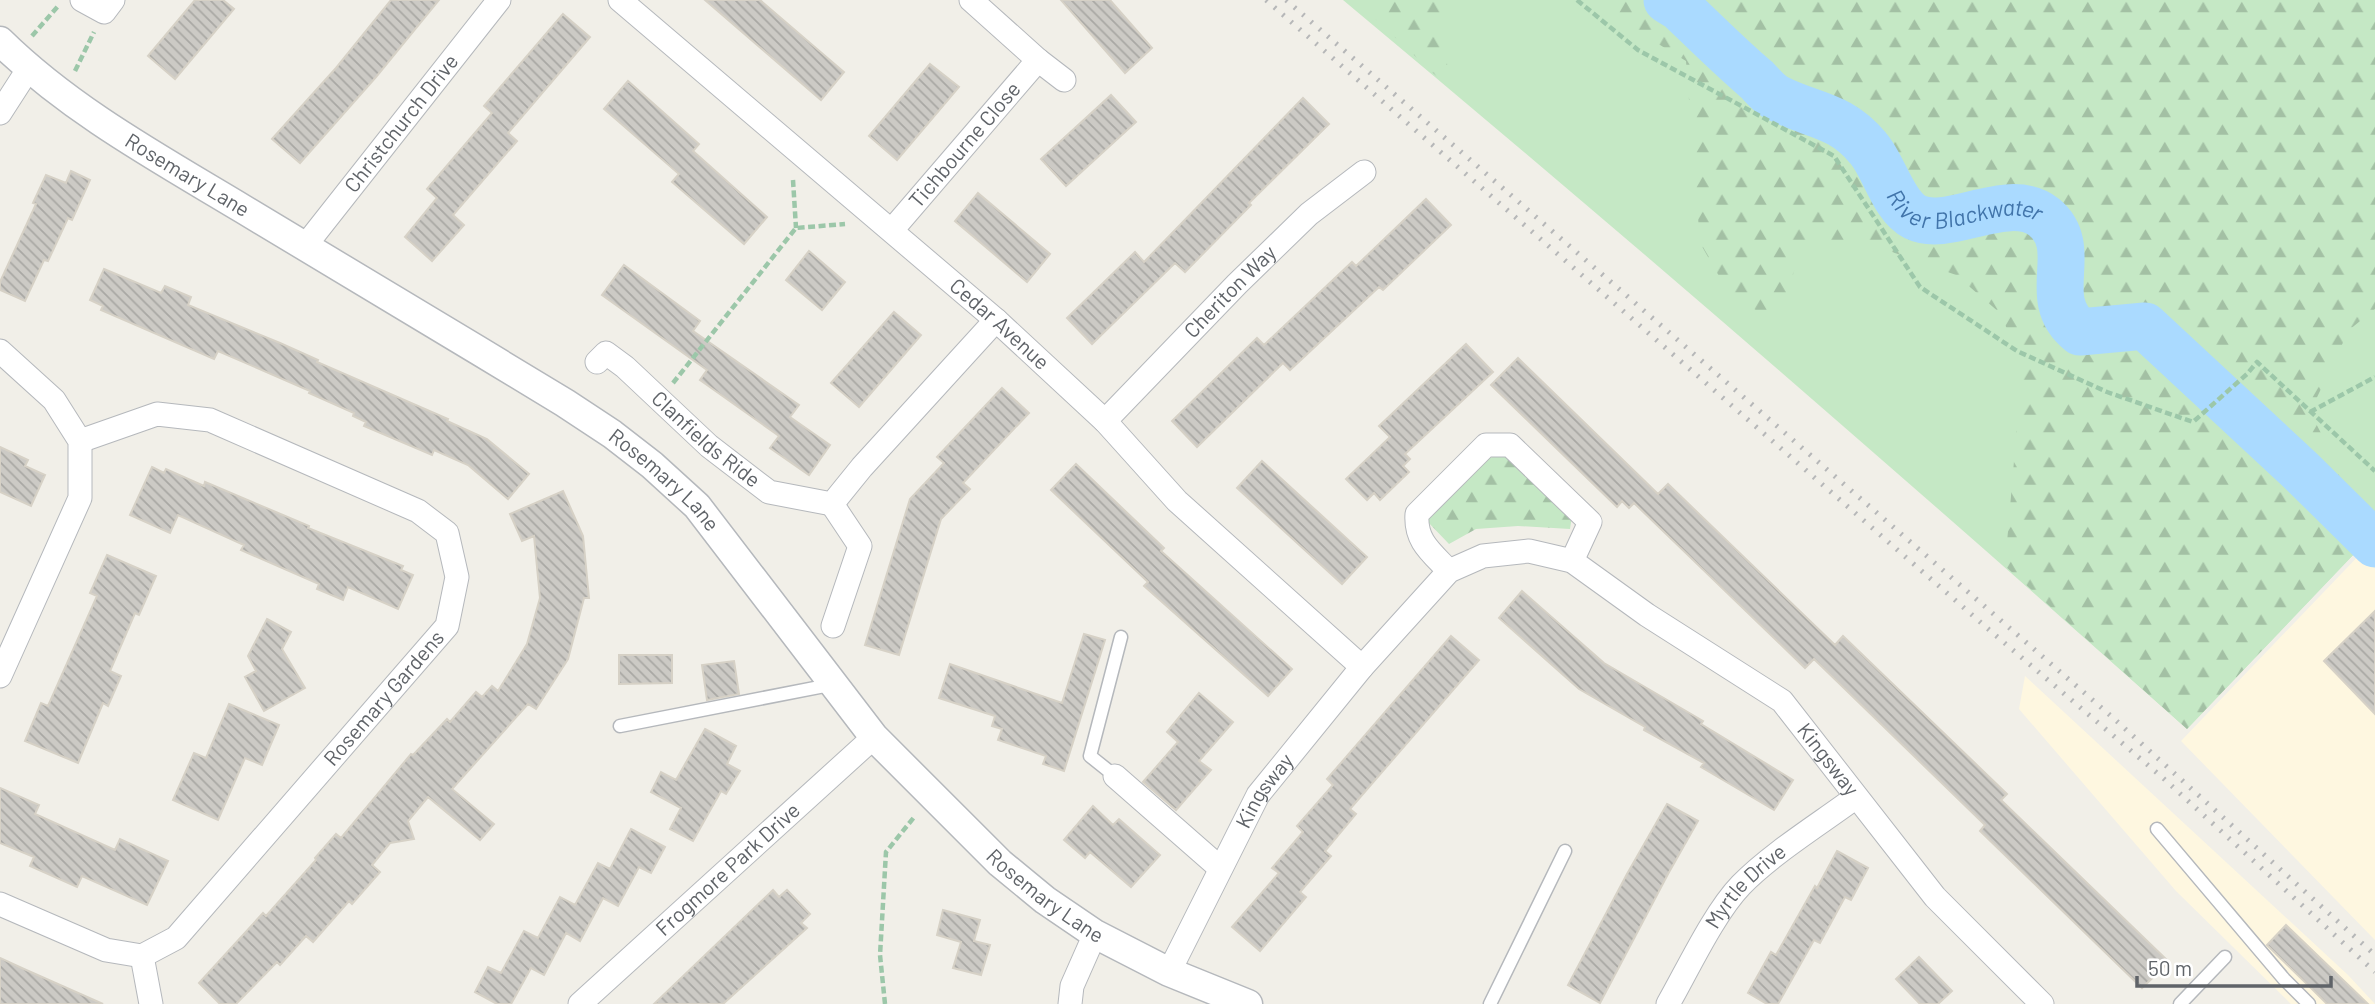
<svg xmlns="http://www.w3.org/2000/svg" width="2375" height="1004" viewBox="0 0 2375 1004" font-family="Barlow,sans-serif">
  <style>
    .commercial { fill: #fef7e0 }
    .green { fill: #c5e8c5 }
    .forest { fill: url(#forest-firs) }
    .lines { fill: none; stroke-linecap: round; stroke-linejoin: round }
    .river { stroke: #aadaff; stroke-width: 47 }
    .building { fill: url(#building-back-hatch); stroke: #d6d1c6; stroke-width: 2 }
    .service-casing { stroke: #b5b8bc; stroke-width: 15 }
    .minor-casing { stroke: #b5b8bc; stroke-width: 25 }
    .tertiary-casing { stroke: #b5b8bc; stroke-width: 31 }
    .path { stroke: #9cc7a9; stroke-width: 4.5; stroke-dasharray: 7 3.5; stroke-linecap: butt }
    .service { stroke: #fff; stroke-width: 12 }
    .minor { stroke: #fff; stroke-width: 23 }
    .tertiary { stroke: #fff; stroke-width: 28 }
    .rail { stroke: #b6b7b8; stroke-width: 5; stroke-dasharray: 2 9; stroke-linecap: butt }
    .labels { text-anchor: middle; stroke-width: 5; stroke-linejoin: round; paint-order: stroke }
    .street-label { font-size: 21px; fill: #5f6368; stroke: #fff }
    .water-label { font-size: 23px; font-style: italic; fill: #4174aa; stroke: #fff }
  </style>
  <defs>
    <pattern id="forest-firs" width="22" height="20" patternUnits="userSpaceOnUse" patternTransform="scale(1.75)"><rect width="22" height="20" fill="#c5e8c5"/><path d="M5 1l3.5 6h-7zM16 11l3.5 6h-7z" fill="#a3c0a4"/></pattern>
    <pattern id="building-back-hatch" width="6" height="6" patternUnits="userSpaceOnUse" patternTransform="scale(1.75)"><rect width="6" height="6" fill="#cccac5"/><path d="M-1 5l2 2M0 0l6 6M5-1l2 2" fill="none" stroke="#a9a8a4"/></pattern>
  </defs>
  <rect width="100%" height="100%" fill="#f1efe8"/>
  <!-- commercial -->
  <path class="commercial" d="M2366,548L2375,557V940L2181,741Z
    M2025,676L2348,975L2375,1004H2291L2176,891L2019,709Z"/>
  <!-- green -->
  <path class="green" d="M1343,0H2375V532L2187,729C1910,482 1629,238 1343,0Z"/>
  <!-- forest -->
  <path class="forest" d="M1368,0H1442L1449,88L1367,11Z
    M1600,0H2375V309L2349,330L2310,412L2349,487L2375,517V532L2187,729L2005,566L2017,426V352L2000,313L1956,275L1884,249L1823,241L1796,264L1788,293L1764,316L1727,290L1700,243L1686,61L1639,32Z
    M1506,454L1572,516L1570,529L1518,526L1476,529L1449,544L1426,520L1484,459Z"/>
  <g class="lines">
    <!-- river -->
    <path class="river" id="s1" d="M1667,0L1680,8C1705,32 1730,57 1757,80C1763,86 1769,94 1777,98C1812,116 1840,114 1868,148C1884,166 1893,206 1915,217C1949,234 2008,189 2044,217C2083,249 2037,298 2080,332L2145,326L2301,471L2375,544"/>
  </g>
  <!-- building -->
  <path class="building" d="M195,0H223L234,9L175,79L148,56Z
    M391,0H439L376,77L300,163L272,139L336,68Z
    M705,0H760L844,72L821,100Z
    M1061,0H1110L1152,48L1125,73Z
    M563,14L590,37L508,133L517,141L453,215L464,225L432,261L405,237L437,198L427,189L492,113L484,106Z
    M930,64L959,87L897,160L869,136Z
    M628,81L699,144L693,151L767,217L744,244L672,182L679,174L604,109Z
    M1111,95L1136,122L1066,186L1041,159Z
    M1303,98L1329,124L1249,203L1251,205L1185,272L1175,263L1092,344L1067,318L1135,252L1144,262Z
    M71,171L90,180L72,220L68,218L48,261L44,260L25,301L0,290V282L36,204L33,203L46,175L66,183Z
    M978,193L1050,254L1027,282L955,221Z
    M1426,199L1451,225L1383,290L1379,287L1290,370L1283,363L1197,447L1172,421L1257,338L1264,345L1352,262L1356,266Z
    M809,251L845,282L822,310L786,280Z
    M624,265L700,321L693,331L799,405L790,417L830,445L809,475L770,448L779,436L700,380L707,370L602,295Z
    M104,269L161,293L165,286L191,297L188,305L280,343L318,360L317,362L448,419L447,421L487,439L529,474L508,499L468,465L434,450L432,455L364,426L366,422L353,416L354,413L309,393L310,391L218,351L214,359L101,310L103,306L90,300Z
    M894,312L921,335L859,407L831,383Z
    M1466,344L1493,372L1405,454L1410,459L1403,466L1409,472L1380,500L1374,493L1367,500L1346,479L1390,437L1379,426Z
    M1518,358L1658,494L1668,484L1835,645L1843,636L2007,794L2001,800L2169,962L2142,988L1980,831L1985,825L1814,659L1805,668L1634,503L1629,508L1622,501L1617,507L1491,385Z
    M1002,388L1029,413L963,483L970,489L941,519L899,655L865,645L910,499L944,463L937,457Z
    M0,447L28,460L25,466L45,475L31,506L0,492Z
    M1262,461L1367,557L1342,584L1237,488Z
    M1076,464L1164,548L1161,551L1292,669L1268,696L1144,586L1148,582L1051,490Z
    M152,467L164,473L166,469L204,486L205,482L309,526L308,528L403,566L401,570L413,575L398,609L348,587L343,600L317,589L319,584L241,550L244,545L178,515L170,533L130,515Z
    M563,491L583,536L589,598H584L568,659L536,709L528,704L452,789L494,824L480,840L428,797L408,821L414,839L390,843L372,865L380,872L352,904L349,901L313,942L306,936L280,965L277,962L236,1004H220L199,983L263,913L266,916L316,860L315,858L336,834L341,838L411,754L413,755L447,719L450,722L476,692L482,697L492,686L498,691L527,644L540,598L534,536L522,541L510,514Z
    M107,555L156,576L139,615L135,613L110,671L121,676L108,706L103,703L78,763L25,741L41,703L48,706L97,596L90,593Z
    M1522,591L1604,663L1703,721L1701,724L1793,780L1774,810L1701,767L1704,763L1644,730L1645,727L1579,689L1499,618Z
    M2375,611V714L2324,661Z
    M267,619L291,632L282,649L305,688L264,711L245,677L256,671L248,656Z
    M1084,634L1105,640L1064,771L1043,764L1046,756L998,740L1002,729L992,726L995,716L939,698L950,664L1062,703Z
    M1451,636L1479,660L1350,809L1356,814L1325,851L1331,856L1300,892L1306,897L1260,951L1232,927L1279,873L1272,868L1303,832L1297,826L1333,785L1327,779Z
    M619,655H672V683L619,684Z
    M734,661L739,694L707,700L702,665Z
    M1199,693L1233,722L1199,761L1211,770L1176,810L1143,782L1178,742L1167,732Z
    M229,704L279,725L262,765L245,758L218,820L173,800L194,753L206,758Z
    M705,729L736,746L727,764L740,771L726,794L721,791L693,841L670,829L681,808L651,792L661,772L676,780Z
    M0,788L39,805L35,814L115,850L120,839L168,861L147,905L82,876L77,887L30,866L34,857L0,843Z
    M1667,804L1698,821L1668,874L1600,1003L1568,985L1627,874Z
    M1093,806L1113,825L1119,819L1160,855L1131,887L1090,852L1085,858L1064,840Z
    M631,829L665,847L651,873L639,867L618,906L603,898L580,941L566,933L544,975L531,968L511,1004H497L475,992L488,967L501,973L524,931L538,938L560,897L575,905L598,863L610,869Z
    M1837,851L1868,868L1851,900L1845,897L1820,943L1814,940L1778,1004H1767L1748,993L1771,952L1776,955L1815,886L1817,888Z
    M773,890L779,897L787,890L810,914L801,923L807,928L723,1004H654Z
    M943,910L980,920L974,941L990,945L981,975L953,968L961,942L937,935Z
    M2286,925L2341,978L2368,1004H2327L2312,989L2267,945Z
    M1919,957L1952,991L1938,1004H1920L1896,979Z
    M0,958L24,969L103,1004H0Z"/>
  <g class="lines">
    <defs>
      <path id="service" d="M620,726L835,684
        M1115,776L1090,756L1121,637
        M2157,829L2284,979L2309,1004
        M1490,1004L1565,851
        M2180,1004L2225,957"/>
      <g id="minor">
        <path d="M82,0L104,12L113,0"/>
        <path id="s2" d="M620,0L996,320L1105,421L1177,501L1362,667"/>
        <path d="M1038,60L1064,80"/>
        <path d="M0,113L29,68"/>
        <path id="s3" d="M892,230L1038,60L971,0"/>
        <path id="s4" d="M305,246L499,0"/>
        <path d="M0,351L54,400L80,441V498L0,676"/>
        <path id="s5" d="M597,362L606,353L625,367L709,446L769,492L832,504L862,467L996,320"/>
        <path id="s6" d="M1105,421L1237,284L1309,214L1364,172"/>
        <path d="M832,504L860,546L833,626"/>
        <path d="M1449,571C1431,552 1415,541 1417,514L1486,445H1510L1590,522L1572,561"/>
        <path d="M1115,776L1220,868"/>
        <path id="s7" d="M0,904L106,950L142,956L176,938L447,626L457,577L447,533L418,511L210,420L157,414L80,441"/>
        <path d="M142,956L151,1004"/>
        <path id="s8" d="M1169,972L1258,795L1362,667L1449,571L1483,556L1529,551L1572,561L1647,615L1782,701L1935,897L2042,1004"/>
        <path id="s9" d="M580,1004L874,737"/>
        <path d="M1070,1004L1072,986L1095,934"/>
        <path id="s10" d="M1668,1004C1688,969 1714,913 1741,885C1771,854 1821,823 1856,797"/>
      </g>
      <g id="tertiary">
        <path id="s11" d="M0,41C70,110 160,159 243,209C351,274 458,338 565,403L612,434L652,465L697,506L874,737L1000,863L1045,900L1095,934L1169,972L1248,1004"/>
      </g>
    </defs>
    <!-- service casing -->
    <use href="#service" class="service-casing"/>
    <!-- minor casing -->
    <use href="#minor" class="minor-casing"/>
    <!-- tertiary casing -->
    <use href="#tertiary" class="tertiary-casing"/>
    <!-- path -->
    <path class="path" d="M1577,0L1638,50L1834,156L1920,287L2017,351L2107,392L2193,422L2247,374L2257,362L2375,471
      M32,36L59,5
      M75,71L94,32
      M793,180L796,228
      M673,383L796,228L845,224
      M2310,412L2375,377
      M885,1004L880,955L886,852L915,816"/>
    <!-- service -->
    <use href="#service" class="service"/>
    <!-- minor -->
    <use href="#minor" class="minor"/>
    <!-- tertiary -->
    <use href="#tertiary" class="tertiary"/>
    <!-- rail -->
    <path class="rail" d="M1266,0L1994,634L2163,778L2375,972
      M1286,0L2111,716L2375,955"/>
  </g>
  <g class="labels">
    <!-- street labels -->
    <g class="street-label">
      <text dy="7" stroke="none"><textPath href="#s4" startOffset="156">Christchurch Drive</textPath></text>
      <text dy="7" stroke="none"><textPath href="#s3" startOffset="112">Tichbourne Close</textPath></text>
      <text dy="7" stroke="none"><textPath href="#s11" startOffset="231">Rosemary Lane</textPath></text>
      <text dy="7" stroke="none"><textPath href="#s6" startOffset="180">Cheriton Way</textPath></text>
      <text dy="7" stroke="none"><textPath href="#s2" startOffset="499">Cedar Avenue</textPath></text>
      <text dy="7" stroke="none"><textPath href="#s5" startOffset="145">Clanfields Ride</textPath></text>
      <text dy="7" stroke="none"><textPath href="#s11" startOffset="798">Rosemary Lane</textPath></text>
      <text dy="7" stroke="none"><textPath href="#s7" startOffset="508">Rosemary Gardens</textPath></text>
      <text dy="7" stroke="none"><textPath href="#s8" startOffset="947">Kingsway</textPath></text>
      <text dy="7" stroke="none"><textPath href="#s8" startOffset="205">Kingsway</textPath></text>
      <text dy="7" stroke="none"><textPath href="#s9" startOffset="200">Frogmore Park Drive</textPath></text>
      <text dy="7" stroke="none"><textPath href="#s10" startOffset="142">Myrtle Drive</textPath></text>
      <text dy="7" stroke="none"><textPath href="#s11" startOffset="1365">Rosemary Lane</textPath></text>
    </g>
    <!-- water labels -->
    <g class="water-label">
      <text dy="8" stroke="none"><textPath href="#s1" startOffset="385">River Blackwater</textPath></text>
    </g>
  </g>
  <!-- scale -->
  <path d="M2137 976v10h194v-10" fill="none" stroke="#5f6368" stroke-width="3.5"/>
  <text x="2148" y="976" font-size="21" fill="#5f6368" stroke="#ffffff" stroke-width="5" paint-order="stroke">50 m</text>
</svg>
